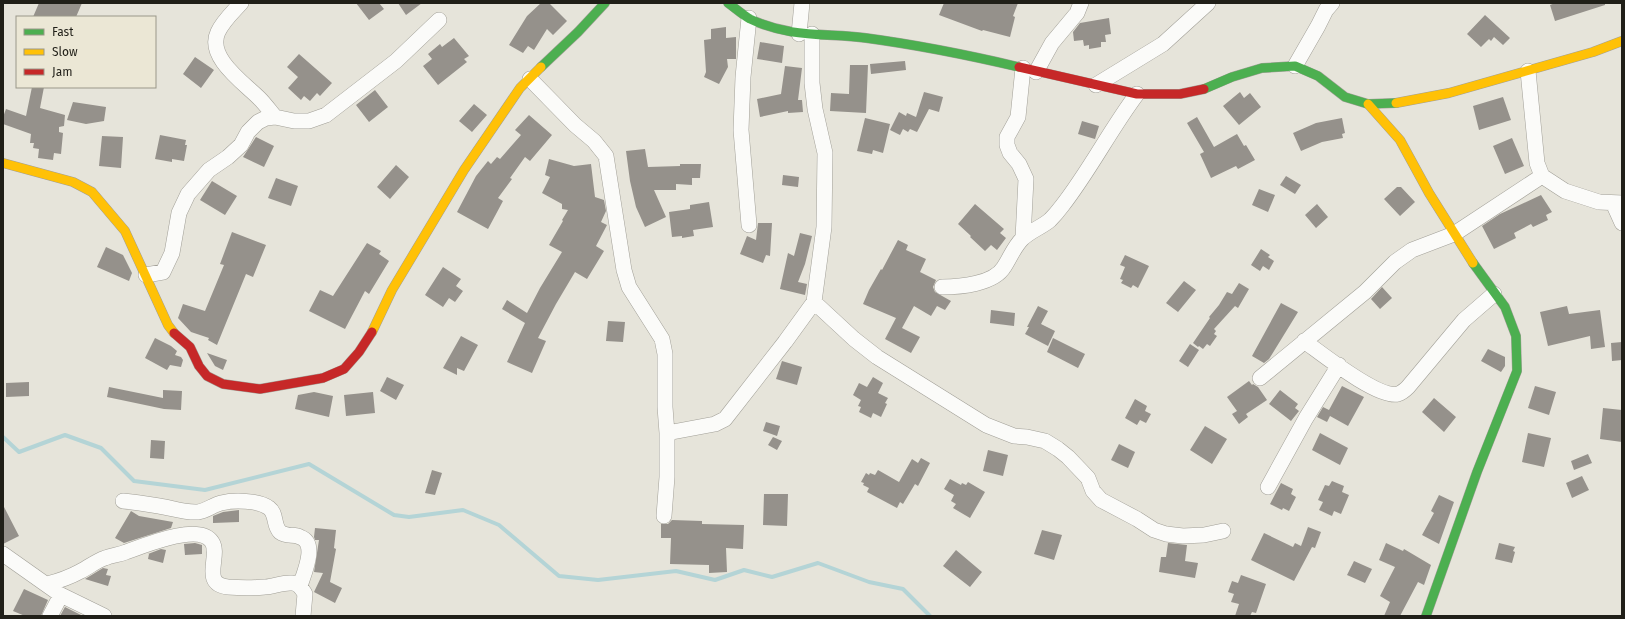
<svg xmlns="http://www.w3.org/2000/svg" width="1625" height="619" viewBox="0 0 1625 619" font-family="'Fira Sans',sans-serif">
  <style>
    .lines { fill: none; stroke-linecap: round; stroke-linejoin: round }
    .stream { stroke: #b4d4d6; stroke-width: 4 }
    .building { fill: #95918b }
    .street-casing { stroke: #a19f97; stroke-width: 16 }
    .fast-casing { stroke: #a19f97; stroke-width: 10 }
    .slow-casing { stroke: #a19f97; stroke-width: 10 }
    .jam-casing { stroke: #a19f97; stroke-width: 10 }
    .street { stroke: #fbfbf9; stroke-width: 15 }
    .fast { stroke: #4caf50; stroke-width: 9 }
    .slow { stroke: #ffc107; stroke-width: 9 }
    .jam { stroke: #c62828; stroke-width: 9 }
  </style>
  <rect width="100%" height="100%" fill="#e6e4da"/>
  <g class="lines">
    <!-- stream -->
    <path class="stream" d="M3,437L19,452L65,435L101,448L134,481L205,490L309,464L394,515L409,517L463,510L499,525L559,576L598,580L676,571L715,580L744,570L772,577L818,563L869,582L903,589L930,616"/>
  </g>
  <!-- building -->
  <path class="building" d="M39,3H82L76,17H33Z
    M356,3H379L384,9L369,20Z
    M398,3H422L406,15Z
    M541,3H549L567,21L553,35L547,29L534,50L528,46L523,53L509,45L527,16Z
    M944,3H1018L1013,16L1015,17L1010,37L983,30L982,31L939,15Z
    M1555,3H1605V5L1555,21L1550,5Z
    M1485,15L1510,38L1503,45L1494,37L1491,41L1489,39L1481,47L1467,34Z
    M1109,18L1111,34L1105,35L1106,42H1101V47L1089,49V45L1084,46L1083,40L1074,41L1073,32L1080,23Z
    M726,27V38L736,37V59H727L728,67L719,84L704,77L706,72L704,40L711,39V29Z
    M454,38L469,56L464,59L467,62L438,85L423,66L432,59L428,54L440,44L442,47Z
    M760,42L784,46L782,63L757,59Z
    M299,54L332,83L320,96L317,93L310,101L304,96L301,100L288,88L298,77L287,67Z
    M195,57L214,70L201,88L183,74Z
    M905,61L906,70L871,74L870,64Z
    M850,65H868L866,113L830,111L831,93L849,94Z
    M785,66L802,68L798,100H802L803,112L788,113V111L760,117L757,99L781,94Z
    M32,87H44L40,108L65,115L64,126L59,127V132L63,133L61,154L54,153L53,160L38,158L39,149L33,148L34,143H30L31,134L3,124V117L6,109L26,116Z
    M375,90L388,107L369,122L356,105Z
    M924,92L943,97L939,112L929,109L917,132L910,129L908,132L903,129L900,135L890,130L899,112L906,116L907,113L916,117Z
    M1240,92L1244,98L1250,93L1261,107L1239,125L1223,106Z
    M1503,97L1511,120L1479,130L1473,106Z
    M73,102L106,107L104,121L86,124L67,120Z
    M474,104L487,115L472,132L459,121Z
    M529,115L552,135L530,161L525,157L510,178L512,179L498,198L503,201L488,229L457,212L476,176L488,161L491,164L497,157L500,159L521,135L515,130Z
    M1197,117L1214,147L1237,134L1244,146L1246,145L1255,160L1238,169L1236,166L1211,178L1200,154L1204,152L1187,123Z
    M865,118L890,124L883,153L873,150L872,154L857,151Z
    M1342,118L1345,133L1342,134L1343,138L1322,142L1301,151L1293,133L1316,123Z
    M1082,121L1099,126L1095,139L1078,134Z
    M160,135L186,140L185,145H187L184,161L172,159V162L155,159Z
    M102,136L123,137L121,168L99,166Z
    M256,137L274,146L264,167L243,157Z
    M1512,138L1524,166L1505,174L1493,146Z
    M645,149L648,167L680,166V164H701L700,178H692V185L676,184V190H654L666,217L645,227L636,207L630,181L626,151Z
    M549,159L574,166L591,164L595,197L604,200L606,211L601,222L607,225L596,246L604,251L587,279L575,272L556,304L538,338L546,341L532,373L507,362L525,323L502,309L507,300L527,313L540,288L562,252L549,245L563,221L562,220L568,210L562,209V204L542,193L550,177L545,175Z
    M396,165L409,177L390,199L377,187Z
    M783,175L799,177L798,187L782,185Z
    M1286,176L1301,185L1295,194L1280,185Z
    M276,178L298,186L291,206L268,198Z
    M212,181L237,196L225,215L200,200Z
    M1397,187H1401L1415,202L1400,216L1384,199Z
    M1259,189L1275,195L1268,212L1252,205Z
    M1541,195L1552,212L1546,215L1548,220L1533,227L1531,224L1514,233L1516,238L1494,249L1482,226L1500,214Z
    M709,202L713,227L693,230L694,236L682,238V236L672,237L669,212L690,209V205Z
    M975,204L1004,229L1000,233L1006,238L997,250L991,245L985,251L970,237L971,236L958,224Z
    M1317,204L1328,217L1316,228L1305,215Z
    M758,223H772L770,256L766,255L763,263L740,254L747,236L756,240Z
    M232,232L266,245L253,277L246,274L217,345L208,340L209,338L191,332L178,318L183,304L205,311L224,265L220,264Z
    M800,233L812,236L805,264L798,282L807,284L805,295L780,289L788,253L794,256Z
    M898,240L908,245L906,250L926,259L920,272L936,280L933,287L935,292L951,301L945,310L937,306L931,316L914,306L902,328L920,337L911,353L885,339L896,318L863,304L869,290L881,269L882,270Z
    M367,243L381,251L379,254L389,261L369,294L365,291L345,329L309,311L320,290L333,296Z
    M106,247L123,255L132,273L129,281L97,267Z
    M1261,249L1270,255L1268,257L1274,261L1269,270L1263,266L1260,271L1251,265Z
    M1125,255L1149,266L1138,288L1133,285L1131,288L1121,283L1123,280L1120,279L1125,267L1120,265Z
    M443,267L461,279L456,286L463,291L455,302L449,298L443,307L425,295Z
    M1184,281L1196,290L1178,312L1166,303Z
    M1239,283L1249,289L1238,308L1235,306L1214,329L1216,331L1214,334L1217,336L1210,346L1207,344L1203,349L1199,346L1198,347L1193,343L1210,318L1209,317L1219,305L1227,292L1232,294Z
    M1382,287L1392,298L1380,309L1371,299Z
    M1281,303L1298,312L1269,359L1264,363L1252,356Z
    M1038,306L1048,311L1041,324L1055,331L1048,346L1025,334L1029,327H1027Z
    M1567,306L1569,314L1600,310L1605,347L1591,349L1590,336L1548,346L1540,312Z
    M991,310L1015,313L1014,326L990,323Z
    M608,321L625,322L623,342L606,341Z
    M461,336L478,345L464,371L457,368V375L443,368Z
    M155,338L171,346L177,351L175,355L181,357L183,360L181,367L170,365L167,370L145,358Z
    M1053,338L1085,354L1078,368L1047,352Z
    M1622,342V360L1612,361L1611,343Z
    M1190,344L1199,350L1188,367L1179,361Z
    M1488,349L1505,357V366L1501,372L1481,361Z
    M207,353L227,360L223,370L215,366Z
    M782,361L802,367L797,385L776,379Z
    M387,377L404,385L396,400L380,391Z
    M873,377L883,383L878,393L888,398L885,403L887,404L881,417L873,413L871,418L859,412L861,407L858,406L861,400L853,395L859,383L867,387Z
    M1249,381L1252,385L1253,384L1258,387L1267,400L1246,414L1248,417L1239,424L1232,414L1237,411L1227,397Z
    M29,382V396L6,397V383Z
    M1342,386L1364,397L1348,426L1330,416L1327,422L1317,417L1323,407L1329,410Z
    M1535,386L1556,392L1549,415L1528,408Z
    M109,387L163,398V390L182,391L181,410L164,409L107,397Z
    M1280,390L1298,404L1295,408L1299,411L1291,421L1269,404Z
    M314,392L333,396L329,417L295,409L298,395Z
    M373,392L375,413L346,416L344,395Z
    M1434,398L1456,417L1444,432L1422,412Z
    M1135,399L1147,406L1145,411L1151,414L1146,423L1140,420L1137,425L1125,418Z
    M1603,408L1622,410V442L1600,439Z
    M766,422L780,426L777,436L763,431Z
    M1205,426L1227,439L1212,464L1190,450Z
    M1320,433L1348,448L1340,465L1312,450Z
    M1528,433L1551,438L1544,467L1522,462Z
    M773,437L782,441L777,450L768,445Z
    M151,440L165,441L164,459L150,458Z
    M1119,444L1135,452L1128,468L1111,460Z
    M988,450L1008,455L1003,476L983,471Z
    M1588,454L1592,463L1574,470L1571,461Z
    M921,458L930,463L918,486L915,484L903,504L900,502L897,508L867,492L869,488L863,485L864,483L861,482L866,473L869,475L870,473L875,475L878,470L899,482L912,459L918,463Z
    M432,470L442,473L435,495L425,493Z
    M1582,476L1589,490L1572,498L1566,483Z
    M950,479L961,485L962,483L966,485L968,482L985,492L970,518L953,508L956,504L951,501L954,495L944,489Z
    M1332,481L1344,486L1342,492L1349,495L1341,514L1334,511L1332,516L1319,510L1323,502L1318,500L1325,485L1329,486Z
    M1281,483L1293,489L1291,494L1296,497L1289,511L1283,508L1282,510L1270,504Z
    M764,494H788L787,526L763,525Z
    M1439,495L1454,502L1439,544L1422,535L1434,513L1431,511Z
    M3,505L19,536L3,544Z
    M239,510V522L213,523V516L223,512Z
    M131,511L139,516L173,522L171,528L124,543L115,538Z
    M672,520L702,521V524L744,525L743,549L726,548L727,572L709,573V565L670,564L671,538H661V524H668Z
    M1308,527L1321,532L1315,548L1312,547L1294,581L1251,560L1264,533L1293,547L1295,543L1301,546Z
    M315,528L336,530L334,548L336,549L330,582L342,588L335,603L314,592L323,573L314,572L319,540H315L314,537Z
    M1042,530L1062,535L1054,560L1034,554Z
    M195,543L202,545V554L185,555L184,544Z
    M1168,543L1187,545L1185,561L1198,563L1195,578L1159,572L1161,557H1166Z
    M1386,543L1403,551L1404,549L1431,565L1424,585L1418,582L1400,616H1384L1390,602L1380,596L1395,567L1379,560Z
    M1499,543L1515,547L1513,551L1515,552L1512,563L1495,559Z
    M161,549L166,550L163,563L148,559L149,554H148Z
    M956,550L982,572L970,587L943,566Z
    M1354,561L1372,569L1365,583L1347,575Z
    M103,568L108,569L106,575L111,576L108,586L85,579Z
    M1241,575L1266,584L1256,613L1252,612L1250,616H1235L1239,604L1231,602L1234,594L1228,592L1232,581L1238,583Z
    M24,589L48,600L41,616H25L13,611Z
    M65,607L83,616H60Z"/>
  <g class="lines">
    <defs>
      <path id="street" d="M241,3C233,12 223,21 218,32C206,57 244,83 259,98C265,104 270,111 275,117
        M799,34L802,3
        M1295,66L1318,26L1326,10L1332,3
        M1528,71L1537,163L1542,176L1565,191L1599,202L1622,203
        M1036,72L1052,43L1077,13L1081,3
        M530,79L575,125L594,141L606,156L624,270L629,287L662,339L665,354V407L667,433V477L664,516
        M1096,85L1163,44L1208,3
        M1613,203L1622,223
        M749,225L741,130L743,77L749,18
        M1023,238L1026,179L1019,164L1010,153L1007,145V137L1018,117L1023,68
        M146,275L163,272L172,253L179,213L188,194L209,170L228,157L241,145L248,132L258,122L266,118L275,117L294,121H309L326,115L396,61L439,20
        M942,287C960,287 994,284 1004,267C1010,258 1014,247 1022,239C1030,231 1042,227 1050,220C1054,216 1059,210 1062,206C1090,170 1110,130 1137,94
        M814,302L854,339L877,357L986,425L1014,436L1027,437L1045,441L1058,449L1068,457L1088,478L1093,491L1101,500L1137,519L1154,530L1166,534L1183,536L1204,535L1223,531
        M1304,341C1321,353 1378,399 1398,394C1401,393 1406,389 1408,387L1464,320L1494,294
        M1260,378L1365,292L1395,262L1412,250L1454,234L1542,176
        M667,433L715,424L725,419L785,342L814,302L824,227L825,153L815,109L812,83V34
        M1268,487L1306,418L1339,365
        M123,501C135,502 147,504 159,506C172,508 185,513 198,512C206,511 213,505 221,503C233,500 259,500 269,508C277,514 273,525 280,532C286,537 294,534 300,537C318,543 304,573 300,586
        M3,554L61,595L104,616
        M47,584C59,581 70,577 81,571C89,567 96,561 105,558C112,555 119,555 126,552C143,546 199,522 212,542C221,556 200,584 228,587C240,588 253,588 265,587C273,587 283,582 292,583C299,583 302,589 305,594L303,616
        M50,616L61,595"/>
      <path id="fast" d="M728,3C735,8 743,15 750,19C790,38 825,33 866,38C918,45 968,55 1019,67
        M541,67L578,32L605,3
        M1204,89L1232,77L1262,68L1295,66L1318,76L1345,97L1368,104L1396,103
        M1426,616L1477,472L1517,371L1516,336L1505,307L1473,263"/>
      <path id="slow" d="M1396,103L1449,93L1593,52L1622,41
        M1368,104L1400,140L1429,193L1473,263
        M3,163L73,182L92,192L125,231L168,325L174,333
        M372,332L392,290L464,170L520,88L541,67"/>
      <path id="jam" d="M1019,67L1137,94H1180L1204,89
        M174,333L190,347L199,366L207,376L223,384L260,389L323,378L344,369L359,352L372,332"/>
    </defs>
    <!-- street casing -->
    <use href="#street" class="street-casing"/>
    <!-- fast casing -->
    <use href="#fast" class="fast-casing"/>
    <!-- slow casing -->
    <use href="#slow" class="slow-casing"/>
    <!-- jam casing -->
    <use href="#jam" class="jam-casing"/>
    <!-- street -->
    <use href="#street" class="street"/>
    <!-- fast -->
    <use href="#fast" class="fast"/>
    <!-- slow -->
    <use href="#slow" class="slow"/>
    <!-- jam -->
    <use href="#jam" class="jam"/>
  </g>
  <!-- border -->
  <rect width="1625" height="619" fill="none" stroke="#201f18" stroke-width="8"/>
  <!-- legend -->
  <rect x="16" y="16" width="140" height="72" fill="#ebe7d5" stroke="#9a9789"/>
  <rect x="24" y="29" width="20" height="6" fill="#4caf50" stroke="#9a9789"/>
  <text x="52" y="36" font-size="12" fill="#201f18">Fast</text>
  <rect x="24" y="49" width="20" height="6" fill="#ffc107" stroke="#9a9789"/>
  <text x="52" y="56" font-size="12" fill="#201f18">Slow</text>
  <rect x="24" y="69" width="20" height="6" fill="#c62828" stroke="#9a9789"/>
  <text x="52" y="76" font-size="12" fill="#201f18">Jam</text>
</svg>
